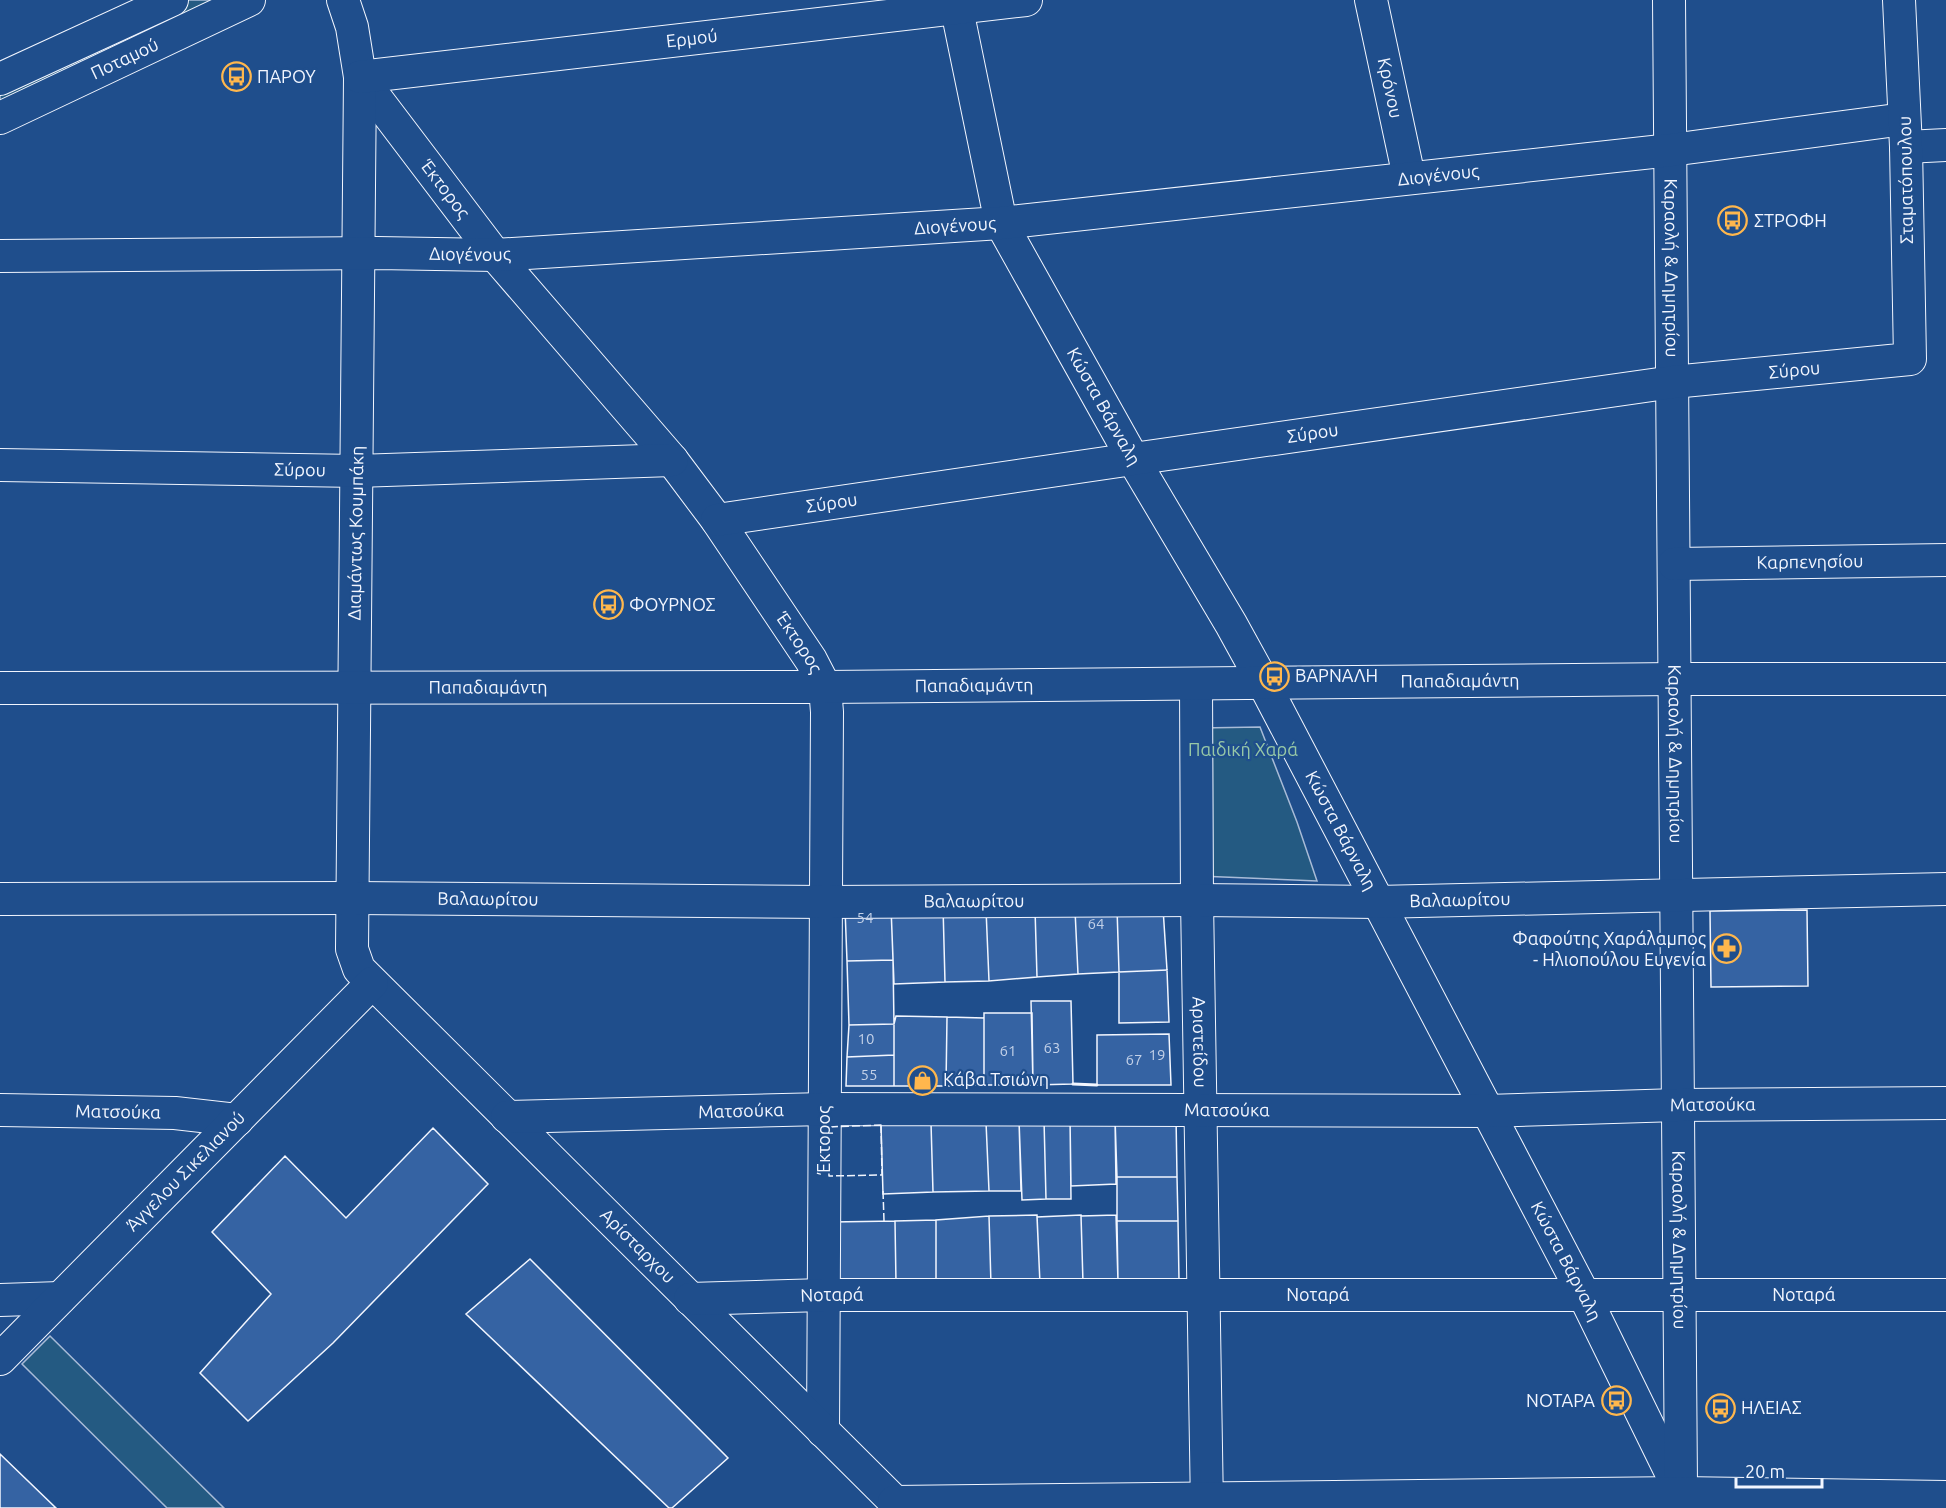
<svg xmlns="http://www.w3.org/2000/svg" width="1946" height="1508" viewBox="0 0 1946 1508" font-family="Ubuntu,sans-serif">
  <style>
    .green { fill: #245a82; stroke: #a8bbd7; stroke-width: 1.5 }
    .building { fill: #3563a3; stroke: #f2f6ff; stroke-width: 1.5 }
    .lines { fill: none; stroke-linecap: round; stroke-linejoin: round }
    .minor-casing { stroke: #f2f6ff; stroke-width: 34 }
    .minor { stroke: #1f4e8c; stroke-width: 32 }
    .fence { stroke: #f2f6ff; stroke-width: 1.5; stroke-dasharray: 8 3; stroke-linecap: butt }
    .wall { stroke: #f2f6ff; stroke-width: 3 }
    .labels { text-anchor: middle; stroke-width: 4.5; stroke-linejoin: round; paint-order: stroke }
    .number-label { font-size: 15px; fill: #c3d1e8 }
    .street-label { font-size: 18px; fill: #f2f6ff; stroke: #1f4e8c }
    .poi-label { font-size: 18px; fill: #f2f6ff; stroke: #1f4e8c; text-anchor: start }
    .park-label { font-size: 18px; fill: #97c8a6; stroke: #1f4e8c }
  </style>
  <rect width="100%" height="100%" fill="#1f4e8c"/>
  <!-- green -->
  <path class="green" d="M186,0H227L0,109V86Z
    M1260,727L1297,822L1317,881L1199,876L1200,728Z
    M50,1336L224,1508H167L22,1364Z"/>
  <!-- building -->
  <path class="building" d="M943,906L945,982L894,984L891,907Z
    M943,906L986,909L989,981L945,982Z
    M891,907L893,960L847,961L845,909Z
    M1117,908H1163L1167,970L1119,972Z
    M1117,908L1119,972L1078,974L1075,910Z
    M986,909H1035L1037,977L989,981Z
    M1035,909L1075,910L1078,974L1037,977Z
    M1807,910L1808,986L1711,987L1710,911Z
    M893,960L894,1024L849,1025L847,961Z
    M1167,970L1169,1022L1119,1023V972Z
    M1031,1001H1071L1073,1084L1033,1085Z
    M984,1013H1032L1033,1085H984Z
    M896,1016L947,1017L946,1086H894V1024Z
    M947,1017L984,1018V1085L946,1086Z
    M894,1024V1055L847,1057L849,1025Z
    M1169,1034L1171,1085H1097V1035Z
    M894,1055V1086H846L847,1057Z
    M1176,1116L1177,1177H1117L1115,1118Z
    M1070,1118L1071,1199H1046L1044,1120Z
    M1070,1118H1115L1116,1184L1071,1186Z
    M1019,1120L1021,1191H989L986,1122Z
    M1019,1120H1044L1046,1199L1022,1200Z
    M986,1122L989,1191L933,1192L931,1123Z
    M931,1123L933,1192L883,1194L881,1125Z
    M433,1128L488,1184L333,1343L248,1421L200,1373L271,1294L212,1232L285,1156L346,1218Z
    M1117,1177H1177L1178,1221H1117Z
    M1037,1215L1040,1284L991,1285L989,1216Z
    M1081,1215L1083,1283L1040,1284L1037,1217Z
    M1116,1215L1118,1282L1083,1283L1081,1216Z
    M989,1216L991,1285L936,1284V1220Z
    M936,1220V1284L896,1283L895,1221Z
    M895,1221L896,1283L832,1284V1222Z
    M1117,1221H1178L1179,1280L1118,1282Z
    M530,1259L728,1458L672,1508H669L466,1314Z
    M0,1454L56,1508H0Z"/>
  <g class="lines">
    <defs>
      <g id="minor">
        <path id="s1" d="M343,0L352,27L360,77L495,255L672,460L717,520L811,660L825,687L827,712L823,1431"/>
        <path id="s2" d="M955,0L1001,223L1133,459L1231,624L1264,684L1584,1295L1681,1493"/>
        <path id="s3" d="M1371,0L1409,177"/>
        <path id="s4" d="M1669,0L1681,1484"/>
        <path id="s5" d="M360,77L352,949L359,969L901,1508"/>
        <path id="s6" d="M360,77L1026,0"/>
        <path d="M0,79L172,0"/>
        <path id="s7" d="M0,118L249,0"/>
        <path d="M1906,147L1946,145"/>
        <path id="s8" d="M0,256L377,253L495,255L1001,223L1671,150L1904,119"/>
        <path id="s9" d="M0,465L357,471L672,460"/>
        <path id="s10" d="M717,520L1133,459L1673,382L1910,359L1906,147L1899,0"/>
        <path id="s11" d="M1674,564L1946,560"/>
        <path id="s12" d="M1196,684L1197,900L1207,1508"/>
        <path id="s13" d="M0,688L825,687L1675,679H1946"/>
        <path id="s14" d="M0,899L353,898L825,902L1197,900L1377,902L1946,889"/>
        <path id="s15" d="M0,1110L175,1113L237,1120"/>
        <path id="s16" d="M507,1117L824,1109L1487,1111L1678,1105L1946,1103"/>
        <path id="s17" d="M690,1299L824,1295H1946"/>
        <path d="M0,1300L60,1298"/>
        <path id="s18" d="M0,1359L372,983"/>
        <path d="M894,1502L1681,1493L1946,1497"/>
      </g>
    </defs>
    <!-- minor casing -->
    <use href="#minor" class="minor-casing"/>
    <!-- minor -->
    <use href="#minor" class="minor"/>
    <!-- fence -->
    <path class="fence" d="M881,1125L882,1175L829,1176L828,1127Z
      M883,1191L884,1221"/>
    <!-- wall -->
    <path class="wall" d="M1073,1084L1097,1085"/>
  </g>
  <!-- icons -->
  <defs>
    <symbol id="bus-ring" viewBox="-11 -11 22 22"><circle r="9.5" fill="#1f4e8c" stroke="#ffb74d" stroke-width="1.5"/><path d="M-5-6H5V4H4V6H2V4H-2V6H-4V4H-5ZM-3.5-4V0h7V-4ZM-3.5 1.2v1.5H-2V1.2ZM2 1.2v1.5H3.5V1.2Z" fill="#ffb74d"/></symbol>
    <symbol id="pharmacy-ring" viewBox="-11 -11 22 22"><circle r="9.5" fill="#1f4e8c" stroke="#ffb74d" stroke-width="1.5"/><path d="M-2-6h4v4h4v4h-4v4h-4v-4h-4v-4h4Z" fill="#ffb74d"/></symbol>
    <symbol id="shop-ring" viewBox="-11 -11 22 22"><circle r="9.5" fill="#1f4e8c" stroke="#ffb74d" stroke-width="1.5"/><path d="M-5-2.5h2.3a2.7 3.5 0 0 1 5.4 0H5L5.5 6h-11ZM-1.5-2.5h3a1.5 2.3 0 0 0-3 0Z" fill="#ffb74d"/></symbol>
  </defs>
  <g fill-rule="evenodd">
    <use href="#bus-ring" x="220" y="60" width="33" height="33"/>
    <use href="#bus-ring" x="1716" y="204" width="33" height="33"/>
    <use href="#bus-ring" x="592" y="588" width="33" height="33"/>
    <use href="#bus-ring" x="1258" y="660" width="33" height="33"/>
    <use href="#pharmacy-ring" x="1710" y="932" width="33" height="33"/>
    <use href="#shop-ring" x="906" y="1064" width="33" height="33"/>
    <use href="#bus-ring" x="1600" y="1384" width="33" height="33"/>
    <use href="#bus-ring" x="1704" y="1392" width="33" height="33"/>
  </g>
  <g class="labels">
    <!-- number labels -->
    <g class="number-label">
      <text x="865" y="923">54</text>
      <text x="1096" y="929">64</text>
      <text x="866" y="1044">10</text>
      <text x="1052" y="1053">63</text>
      <text x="1008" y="1056">61</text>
      <text x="1157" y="1060">19</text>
      <text x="1134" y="1065">67</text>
      <text x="869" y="1080">55</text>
    </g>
    <!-- street labels -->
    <g class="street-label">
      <text dy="6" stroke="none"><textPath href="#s6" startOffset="334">Ερμού</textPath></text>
      <text dy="6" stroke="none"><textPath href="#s7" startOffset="138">Ποταμού</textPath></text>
      <text dy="6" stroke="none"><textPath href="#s3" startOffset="90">Κρόνου</textPath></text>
      <text dy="6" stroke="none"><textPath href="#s8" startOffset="1442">Διογένους</textPath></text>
      <text transform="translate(1906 180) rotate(-91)" y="6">Σταματόπουλου</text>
      <text dy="6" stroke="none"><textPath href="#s1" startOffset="220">Έκτορος</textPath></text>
      <text dy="6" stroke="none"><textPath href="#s8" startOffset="956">Διογένους</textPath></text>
      <text dy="6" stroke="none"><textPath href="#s8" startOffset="470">Διογένους</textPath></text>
      <text dy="6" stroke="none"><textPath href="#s4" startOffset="268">Καραολή &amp; Δημητρίου</textPath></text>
      <text dy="6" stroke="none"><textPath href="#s10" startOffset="1088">Σύρου</textPath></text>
      <text dy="6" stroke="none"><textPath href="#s2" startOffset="438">Κώστα Βάρναλη</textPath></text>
      <text dy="6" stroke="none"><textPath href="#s10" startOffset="602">Σύρου</textPath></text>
      <text dy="6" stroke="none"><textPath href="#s9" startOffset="300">Σύρου</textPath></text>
      <text dy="6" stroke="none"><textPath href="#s10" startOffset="116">Σύρου</textPath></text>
      <text transform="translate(356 533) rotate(-89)" y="6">Διαμάντως Κουμπάκη</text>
      <text dy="6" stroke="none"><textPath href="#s11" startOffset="136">Καρπενησίου</textPath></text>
      <text dy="6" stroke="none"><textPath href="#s1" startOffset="796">Έκτορος</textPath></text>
      <text dy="6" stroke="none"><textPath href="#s13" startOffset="1460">Παπαδιαμάντη</textPath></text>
      <text dy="6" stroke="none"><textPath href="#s13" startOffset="974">Παπαδιαμάντη</textPath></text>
      <text dy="6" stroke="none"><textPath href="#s13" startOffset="488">Παπαδιαμάντη</textPath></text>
      <text dy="6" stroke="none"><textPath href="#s4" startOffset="754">Καραολή &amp; Δημητρίου</textPath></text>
      <text dy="6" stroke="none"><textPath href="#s2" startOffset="924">Κώστα Βάρναλη</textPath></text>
      <text dy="6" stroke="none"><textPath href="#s14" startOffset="488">Βαλαωρίτου</textPath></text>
      <text dy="6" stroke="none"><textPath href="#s14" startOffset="1460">Βαλαωρίτου</textPath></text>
      <text dy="6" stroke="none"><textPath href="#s14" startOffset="974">Βαλαωρίτου</textPath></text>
      <text dy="6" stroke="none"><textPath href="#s12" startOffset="358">Αριστείδου</textPath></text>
      <text dy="6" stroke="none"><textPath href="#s16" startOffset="1206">Ματσούκα</textPath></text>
      <text dy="6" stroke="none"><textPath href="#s16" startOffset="234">Ματσούκα</textPath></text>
      <text dy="6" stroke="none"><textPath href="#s16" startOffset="720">Ματσούκα</textPath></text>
      <text dy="6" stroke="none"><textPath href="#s15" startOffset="118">Ματσούκα</textPath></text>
      <text transform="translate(824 1140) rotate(-90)" y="6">Έκτορος</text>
      <text dy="6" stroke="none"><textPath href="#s18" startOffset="264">Άγγελου Σικελιανού</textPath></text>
      <text dy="6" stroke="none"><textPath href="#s4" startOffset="1240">Καραολή &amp; Δημητρίου</textPath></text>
      <text dy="6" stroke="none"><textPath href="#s5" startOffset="1286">Αρίσταρχου</textPath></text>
      <text dy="6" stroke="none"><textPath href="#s2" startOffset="1410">Κώστα Βάρναλη</textPath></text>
      <text dy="6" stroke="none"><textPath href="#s17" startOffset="628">Νοταρά</textPath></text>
      <text dy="6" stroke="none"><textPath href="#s17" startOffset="1114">Νοταρά</textPath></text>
      <text dy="6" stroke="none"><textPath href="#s17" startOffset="142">Νοταρά</textPath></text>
    </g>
    <!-- poi labels -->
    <g class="poi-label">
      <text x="257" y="83">ΠΑΡΟΥ</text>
      <text x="1754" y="227">ΣΤΡΟΦΗ</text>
      <text x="629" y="611">ΦΟΥΡΝΟΣ</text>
      <text x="1295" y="682">ΒΑΡΝΑΛΗ</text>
      <text x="1706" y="945" text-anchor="end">Φαφούτης Χαράλαμπος<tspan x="1706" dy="21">- Ηλιοπούλου Ευγενία</tspan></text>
      <text x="943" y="1086">Κάβα Τσιώνη</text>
      <text x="1595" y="1407" text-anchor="end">ΝΟΤΑΡΑ</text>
      <text x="1741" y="1414">ΗΛΕΙΑΣ</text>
    </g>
    <!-- park labels -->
    <g class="park-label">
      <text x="1243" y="756">Παιδική Χαρά</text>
    </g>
  </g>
  <!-- scale -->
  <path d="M1736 1478v9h86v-9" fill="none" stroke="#f2f6ff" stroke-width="3"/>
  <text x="1745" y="1478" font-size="18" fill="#f2f6ff" stroke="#1f4e8c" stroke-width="4.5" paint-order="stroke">20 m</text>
</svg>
